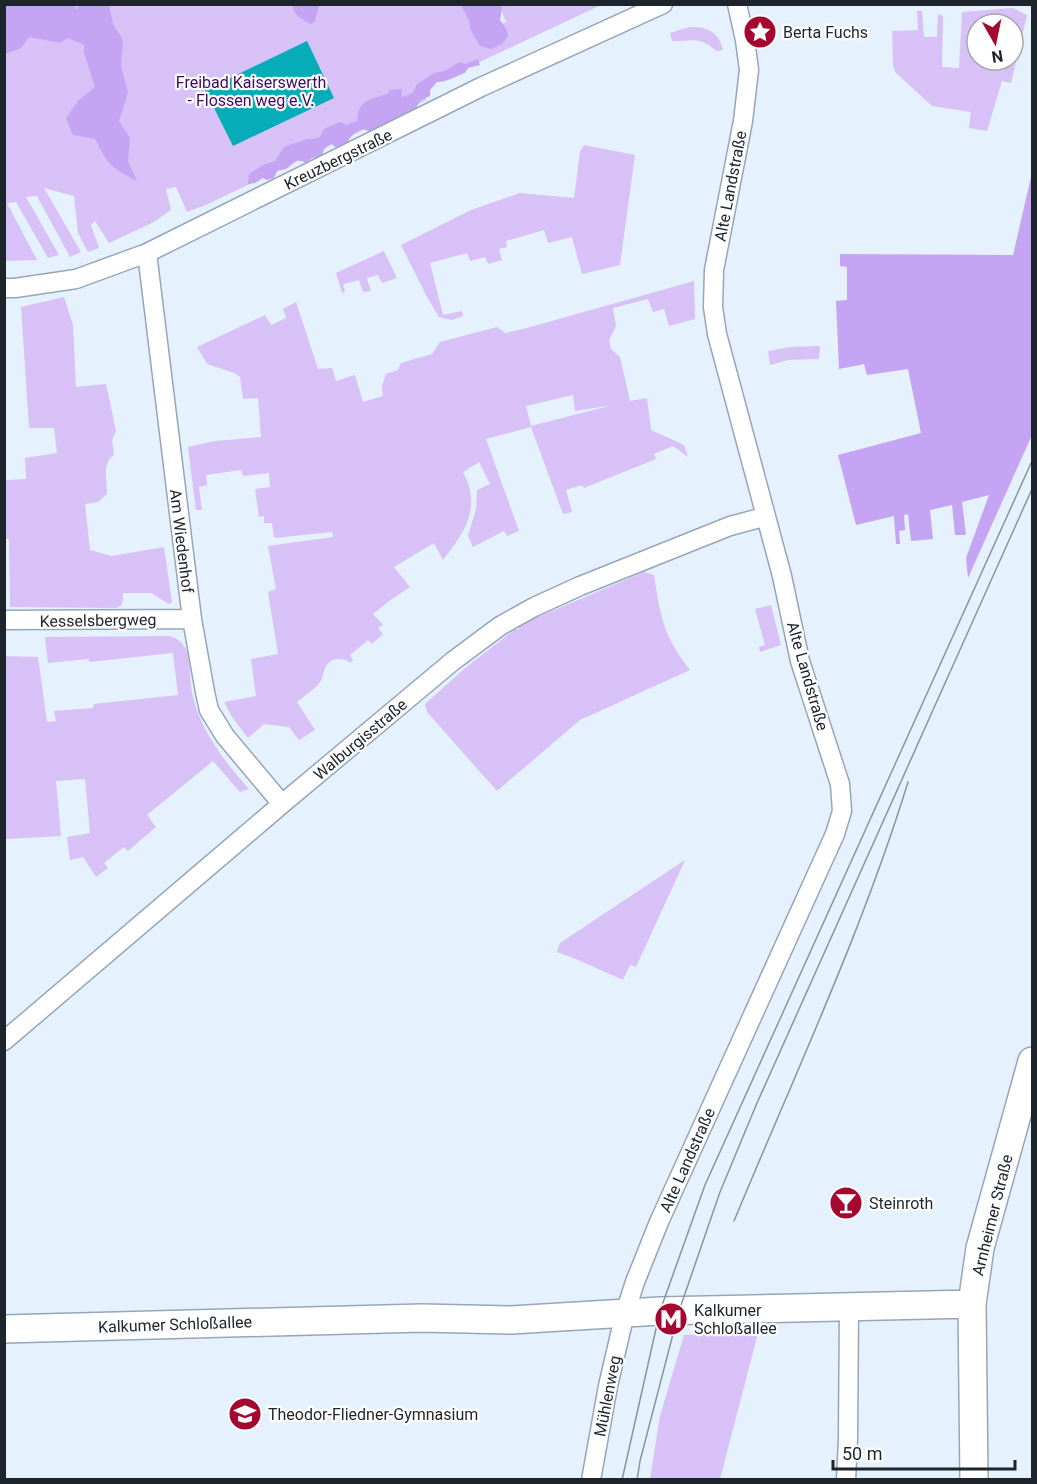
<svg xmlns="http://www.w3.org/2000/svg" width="1037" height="1484" viewBox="0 0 1037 1484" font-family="Roboto,sans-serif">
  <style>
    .green { fill: #d7c1f7; fill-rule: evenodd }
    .forest { fill: #c5a4f3 }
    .water { fill: #06adb9 }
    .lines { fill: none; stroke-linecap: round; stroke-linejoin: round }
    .minor-casing { stroke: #95a6ba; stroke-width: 21 }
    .secondary-casing { stroke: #95a6ba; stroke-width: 30 }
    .minor { stroke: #fff; stroke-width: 18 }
    .secondary { stroke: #fff; stroke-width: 27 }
    .tram { stroke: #8a939e; stroke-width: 1.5 }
    .labels { text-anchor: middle; stroke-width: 4.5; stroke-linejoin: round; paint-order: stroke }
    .poi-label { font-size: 16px; fill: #1d242c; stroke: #fff; text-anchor: start }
    .park-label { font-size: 16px; fill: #3e0867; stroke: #fff }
    .street-label { font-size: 16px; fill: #1d242c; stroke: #fff }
  </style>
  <rect width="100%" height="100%" fill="#e6f1fe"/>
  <!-- green -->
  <path class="green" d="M4,5H479L492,29L506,22L499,5H601L422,89L426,100L208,204L187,212L176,187L166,189L171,210L154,222L109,243L95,221L91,225L99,248L88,252L78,233L74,196L44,188L81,252L70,257L37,196L26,197L59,255L48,258L16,202L7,203L37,260L5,261Z
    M1013,8L1027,15L1011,83L1002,81L987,131L969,128L971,112L932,106L895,72L893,64L892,31L918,30L917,11H922L924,37H937L938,14L943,16L942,67L959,68L962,12ZM977,24H1013V60H977Z
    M689,27C707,26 719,32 723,50L716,51C701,36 691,41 672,41L670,33Z
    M584,145L635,155L620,265L582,274L572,237L548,243L544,230L506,241L507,247L499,249L502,260L488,264L485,257L470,261L467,253L430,263L443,315L462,311L463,316L452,320L439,317L427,297L401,245L471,210L520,193L574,198L580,152Z
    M384,251L397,278L382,283L378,275L367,278L371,291L363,292L359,280L343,284L345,292L342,293L336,273Z
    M694,281L695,319L669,326L664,309L653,312L648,299L613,308L616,326L609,340L611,349L620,357L630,401L647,398L651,430L684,445L688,457L673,446L654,454L656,459L584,488L582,485L566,490L572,512L563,514L531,427L486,439L519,531L507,536L504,531L473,547L468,536L476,509L477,490L490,484L479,462L465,471L463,472C482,507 465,532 443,560L434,543L394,567L410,587L389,601L373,614L383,625L378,628L383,634L372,644L368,640L350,655L353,660L350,663C341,656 330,658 325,668C323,673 323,678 320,682C314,690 304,696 297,702L315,730L299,740L289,727L264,724L248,738L232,717L224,702L256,696L251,659L278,654L268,592L276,589L268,546L333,537L332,532L274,538L272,523H264V516L259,517L255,489L270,487L269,473L243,476L241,470L206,475L207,485L199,487L202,510H196L188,447L215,441L261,437L258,398L243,399L240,377L234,373L207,364L197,347L265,315L271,325L286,318L283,309L296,302L318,369L332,368L336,381L355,375L363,402L383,396L382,386L386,374L398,370L401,363L432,354L440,342L497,327L505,333L527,328ZM573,395L575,411L613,405L531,426L526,406Z
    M64,297L73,325L76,387L106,384L116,431L112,440L114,455C102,462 107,481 107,494L98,502L85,504L90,550L112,556L164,547L172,602L169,604L151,593H123V600L121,606L116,608L10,607L9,539H4L5,480L26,479L25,458L57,453L54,428H29L21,307Z
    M820,346L819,359L788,360L770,365L768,351L791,347Z
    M644,572L654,575C660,615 664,638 690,670L580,720L497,791L427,712L425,704L464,669L515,629L519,630V625Z
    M771,605L781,645L760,652L759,647L765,645L755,609Z
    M170,636C195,644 188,671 192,693C200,730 224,761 249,789L240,792L213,761L147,815L156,827L128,851L124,847L104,863L108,868L96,877L83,857L70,860L67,837L90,833L85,779L56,781L61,836L5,839V641L6,656L38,657L47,722L56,721L54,711L93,708L94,704L178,695L173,653L89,662V659L48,663L45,637Z
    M685,860L636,967L630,965L623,980L576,959L557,952L560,943Z
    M758,1333L720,1479H650L660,1416L684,1335Z"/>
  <!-- forest -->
  <path class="forest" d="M5,4L74,5L77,10L78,5H109L113,24L123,40L121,65L128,93L119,121L130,138L128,161L137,181C111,168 108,165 95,139L73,135L66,118L79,100L95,87L84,53V45L68,38L60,43L29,37L21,48L5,54Z
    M292,4L319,5L315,21L311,24C302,20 293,15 292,4Z
    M461,5H500L502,8L500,20L507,30L508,36L502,44L491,49L480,46L470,29V23Z
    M478,59L480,65L468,68L465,73C455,76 448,82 437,82L430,90V96L421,100L414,111L372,132L362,129C360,131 356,132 354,134C346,140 349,147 336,148L332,144C325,146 323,150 322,157L312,158L306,163C293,157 296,163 286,169C286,169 277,171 277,171L274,178L267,180L263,178L255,183L248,184L249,174L263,165L275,161L284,147L307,139H314L320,137L324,129L340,122L346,125L357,121C358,100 369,100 387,94L390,90L402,89L401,97C410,95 414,94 416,85L434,73L444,71L460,62L465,64Z
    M1032,173V435L968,578L966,558L989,495L962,502L966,535H955L952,505L930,510L933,539L911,541L908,514L904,515L905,530L899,531L900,544H896L894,516L856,525L838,455L921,433L908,369L867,375L864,364L839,369L836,301L847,300V267L840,266V254L1013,255Z"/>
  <!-- water -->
  <path class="water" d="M307,41L334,98L233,146L205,90Z"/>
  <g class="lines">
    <defs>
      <path id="minor" d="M147,253L192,619L205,692L209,710L225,736L282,804
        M4,288H15L76,279L147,253L481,87L663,4
        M4,620L192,619
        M4,1041L282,804L453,661L500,626L534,607L580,586L730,526L764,517
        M591,1480L608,1386L625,1313L635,1282L659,1222L835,834L842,811L840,784L800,661L782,576L717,334L713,307L714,270L743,121L749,70L745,40L737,4
        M846,1480L848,1439L849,1307"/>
      <path id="secondary" d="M4,1329L422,1318L511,1320L660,1311L972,1304
        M974,1480L972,1304L980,1248L1032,1061"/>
    </defs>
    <!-- minor casing -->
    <use href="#minor" class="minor-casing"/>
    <!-- secondary casing -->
    <use href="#secondary" class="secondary-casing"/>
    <!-- minor -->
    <use href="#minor" class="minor"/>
    <!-- secondary -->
    <use href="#secondary" class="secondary"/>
    <!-- tram -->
    <path class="tram" d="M734,1221C794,1076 862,932 908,782
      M622,1480L660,1311L705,1185L1032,461
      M637,1480L640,1461L679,1311L720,1192L757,1103L1032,489"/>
  </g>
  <!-- icons -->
  <defs>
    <symbol id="sight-disc" viewBox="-11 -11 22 22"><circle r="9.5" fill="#a4072f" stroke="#fff"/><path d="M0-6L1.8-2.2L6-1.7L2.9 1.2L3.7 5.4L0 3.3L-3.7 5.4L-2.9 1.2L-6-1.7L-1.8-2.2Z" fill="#fff"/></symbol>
    <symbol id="bar-disc" viewBox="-11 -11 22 22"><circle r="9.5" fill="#a4072f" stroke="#fff"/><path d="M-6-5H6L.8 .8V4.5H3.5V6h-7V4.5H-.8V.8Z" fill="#fff"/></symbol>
    <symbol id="metro-disc" viewBox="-11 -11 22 22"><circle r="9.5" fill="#a4072f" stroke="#fff"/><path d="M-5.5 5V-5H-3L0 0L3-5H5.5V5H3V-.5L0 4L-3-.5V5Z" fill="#fff"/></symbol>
    <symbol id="school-disc" viewBox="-11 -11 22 22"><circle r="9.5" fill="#a4072f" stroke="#fff"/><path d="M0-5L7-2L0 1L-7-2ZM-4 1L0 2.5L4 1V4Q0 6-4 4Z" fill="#fff"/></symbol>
  </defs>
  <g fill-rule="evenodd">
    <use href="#sight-disc" x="741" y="13" width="38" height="38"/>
    <use href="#bar-disc" x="827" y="1184" width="38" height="38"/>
    <use href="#metro-disc" x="652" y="1300" width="38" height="38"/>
    <use href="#school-disc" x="226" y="1395" width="38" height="38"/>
  </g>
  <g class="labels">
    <!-- poi labels -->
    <g class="poi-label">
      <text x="783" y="38">Berta Fuchs</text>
      <text x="869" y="1209">Steinroth</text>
      <text x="694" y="1316">Kalkumer<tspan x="694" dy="18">Schloßallee</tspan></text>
      <text x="268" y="1420">Theodor-Fliedner-Gymnasium</text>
    </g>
    <!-- park labels -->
    <g class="park-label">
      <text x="251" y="88">Freibad Kaiserswerth<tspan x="251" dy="18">- Flossen weg e.V.</tspan></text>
    </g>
    <!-- street labels -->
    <g class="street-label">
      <text transform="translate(338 159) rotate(-26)" y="6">Kreuzbergstraße</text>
      <text transform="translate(730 186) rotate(-79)" y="6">Alte Landstraße</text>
      <text transform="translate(182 541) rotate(83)" y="6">Am Wiedenhof</text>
      <text transform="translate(98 620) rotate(-1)" y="6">Kesselsbergweg</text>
      <text transform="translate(808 676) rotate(74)" y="6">Alte Landstraße</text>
      <text transform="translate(360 739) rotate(-40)" y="6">Walburgisstraße</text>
      <text transform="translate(687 1160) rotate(-66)" y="6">Alte Landstraße</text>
      <text transform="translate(992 1215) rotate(-76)" y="6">Arnheimer Straße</text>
      <text transform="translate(175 1324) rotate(-2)" y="6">Kalkumer Schloßallee</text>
      <text transform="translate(607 1396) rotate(-79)" y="6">Mühlenweg</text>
    </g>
  </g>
  <!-- border -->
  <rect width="1037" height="1484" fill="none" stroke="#1d242c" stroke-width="12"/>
  <!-- north arrow -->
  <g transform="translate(995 42) rotate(171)"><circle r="28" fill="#ffffff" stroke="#a5a7ab" stroke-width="1.5"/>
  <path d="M0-4.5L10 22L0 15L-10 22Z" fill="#a4072f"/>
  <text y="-9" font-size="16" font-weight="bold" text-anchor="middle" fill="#1d242c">N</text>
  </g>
  <!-- scale -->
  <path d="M833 1460v9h182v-9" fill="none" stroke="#1d242c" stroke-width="3"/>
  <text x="842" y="1460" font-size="18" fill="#1d242c" stroke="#ffffff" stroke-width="4.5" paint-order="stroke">50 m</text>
</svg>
